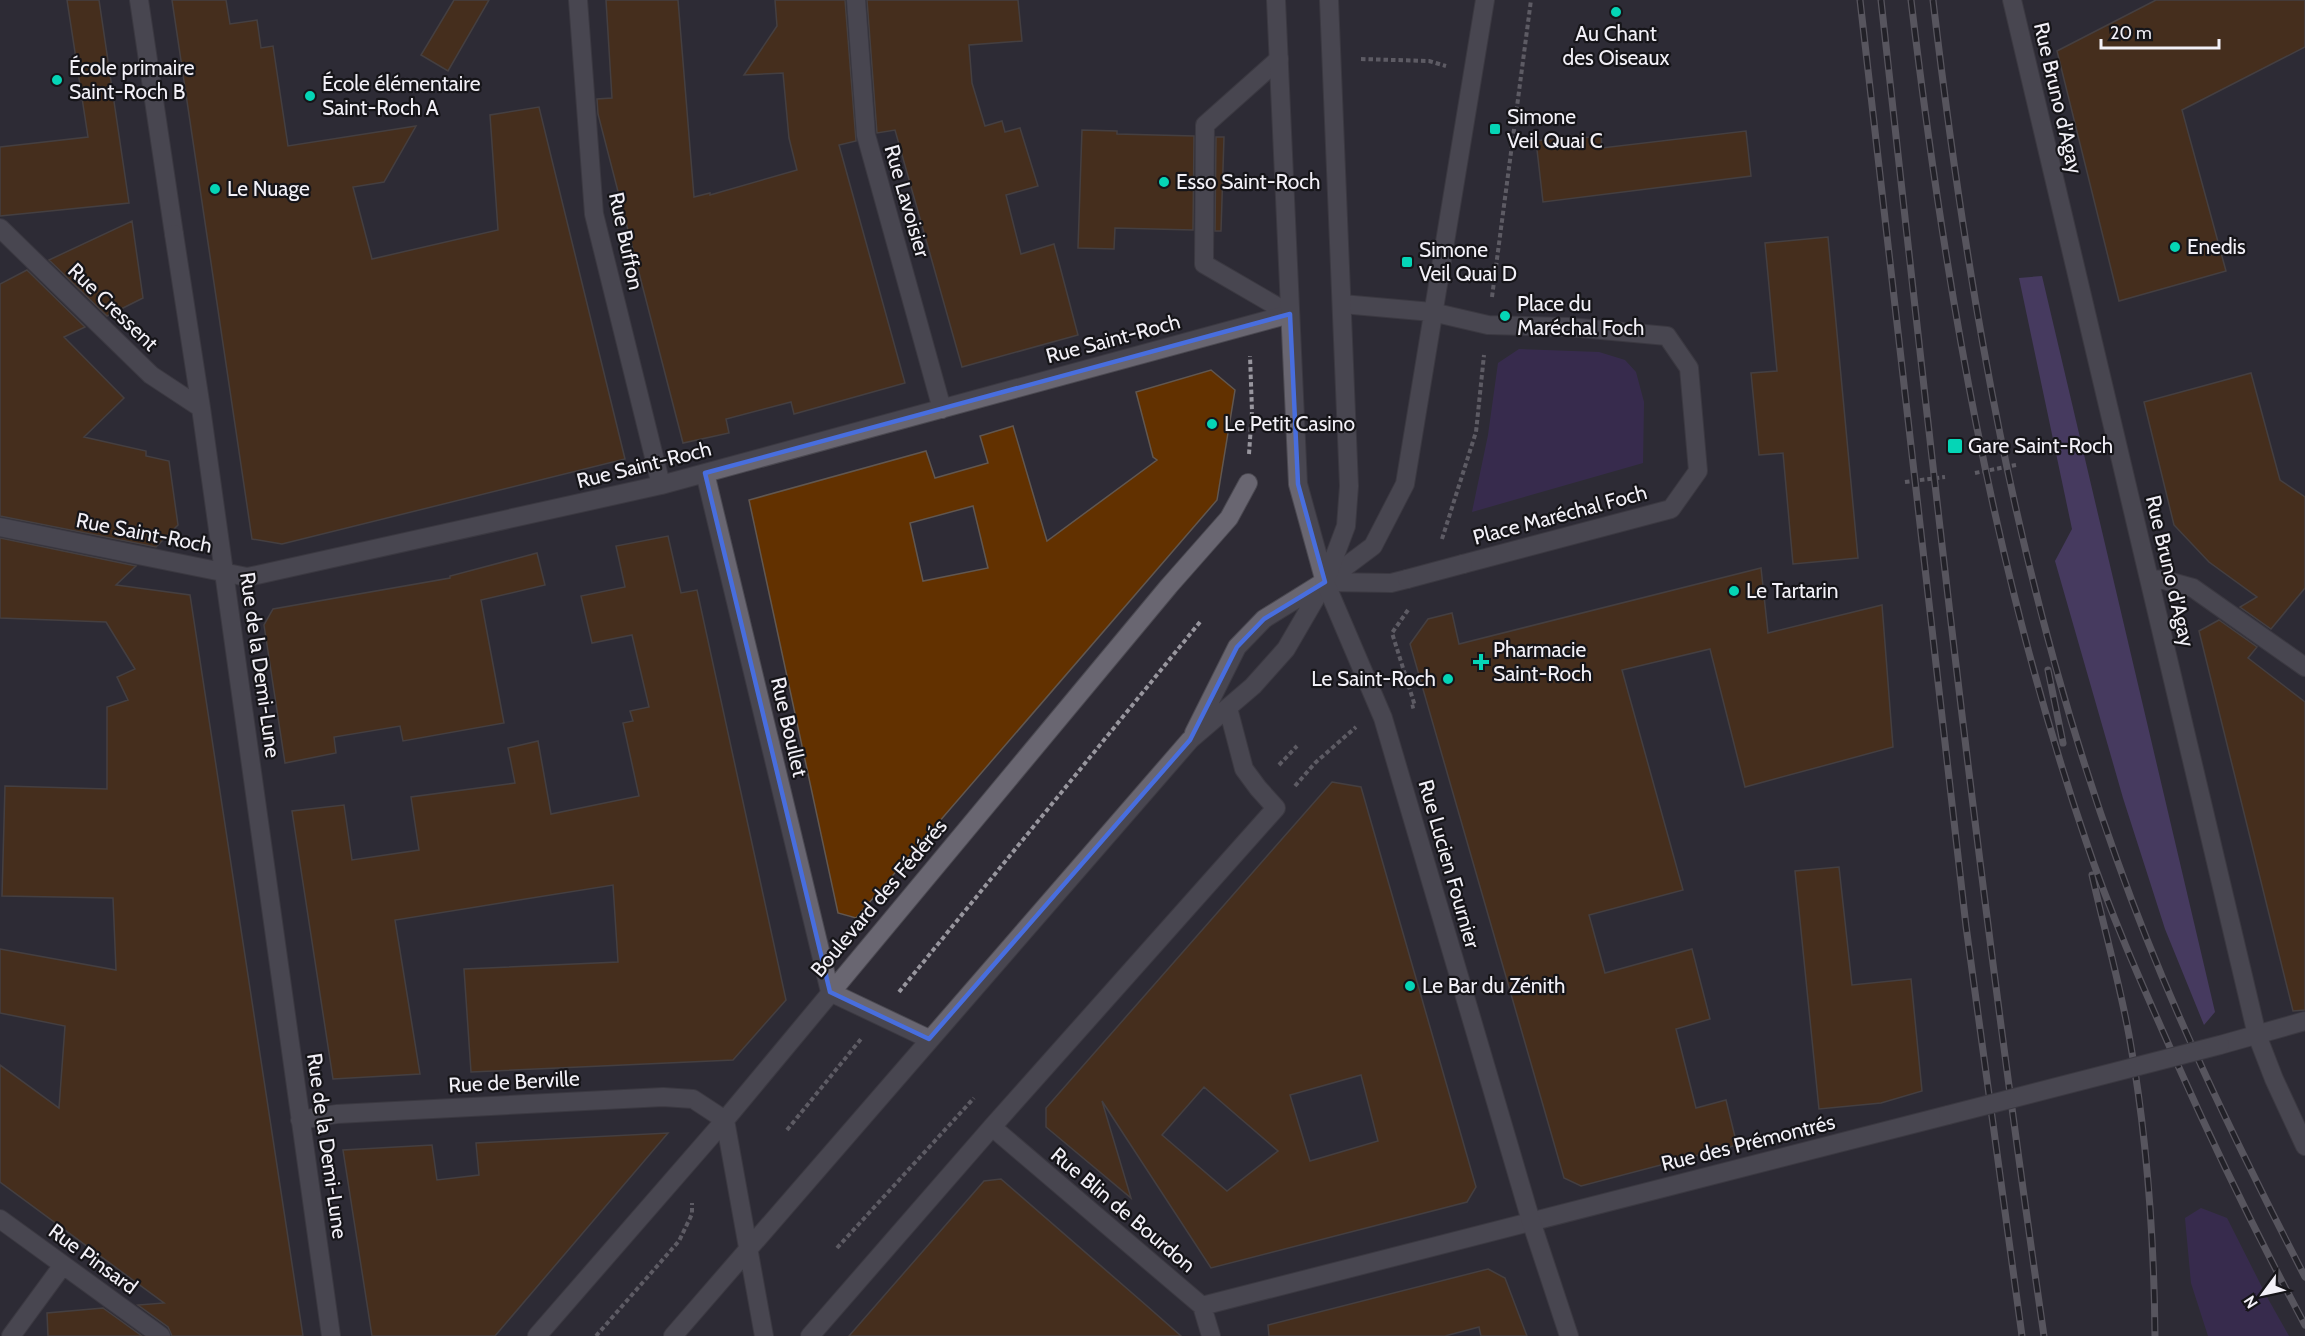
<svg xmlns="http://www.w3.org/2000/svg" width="2305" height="1336" viewBox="0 0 2305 1336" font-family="Cabin,sans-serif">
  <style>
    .green { fill: #432c6c }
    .forest { fill: #644c93 }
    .building { fill: #623100; stroke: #615750; stroke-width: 1.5; fill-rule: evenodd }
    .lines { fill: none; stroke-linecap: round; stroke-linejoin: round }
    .service-casing { stroke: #4b4951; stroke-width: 20 }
    .pedestrian-casing { stroke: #4b4951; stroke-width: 20 }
    .minor-casing { stroke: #4b4951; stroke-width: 20 }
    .secondary-casing { stroke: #4b4951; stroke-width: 20 }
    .path { stroke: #98969e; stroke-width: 4; stroke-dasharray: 4.5 3; stroke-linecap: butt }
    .service { stroke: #696671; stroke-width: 18 }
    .pedestrian { stroke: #696671; stroke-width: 18 }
    .minor { stroke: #696671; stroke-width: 18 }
    .secondary { stroke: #696671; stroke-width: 18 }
    .rail-casing { stroke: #8a8790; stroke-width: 7 }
    .rail { stroke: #161519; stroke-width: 4.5; stroke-dasharray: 14; stroke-linecap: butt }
    .minor-bridge-casing { stroke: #4b4951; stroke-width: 20; stroke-linecap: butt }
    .minor-bridge { stroke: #696671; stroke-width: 18 }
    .marked { fill: none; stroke: #486ede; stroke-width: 4.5; stroke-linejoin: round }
    .poi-dot { fill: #05d5b6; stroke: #161519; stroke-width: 2 }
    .labels { text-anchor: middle; stroke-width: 4.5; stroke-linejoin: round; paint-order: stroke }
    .poi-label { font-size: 21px; fill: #f2f0f7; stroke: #161519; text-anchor: start }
    .street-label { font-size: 21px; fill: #f2f0f7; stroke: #161519 }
  </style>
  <rect width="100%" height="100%" fill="#2e2b35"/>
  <!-- green -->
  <path class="green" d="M1519,349L1599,352L1625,360L1636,372L1644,402L1643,463L1472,512L1488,435L1498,363Z
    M2201,1208L2227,1218L2267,1297L2289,1336H2208L2191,1283L2185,1218Z"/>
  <!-- forest -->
  <path class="forest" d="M2042,276L2215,1012L2204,1025L2165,929L2123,798L2055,561L2072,529L2019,278Z"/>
  <!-- building -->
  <path class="building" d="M67,0H99L129,203L0,216V147L88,137Z
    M172,0H226L230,24L257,20L261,48L273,46L288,146L416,126L384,182L353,187L372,259L498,230L490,115L539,107L625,459L282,544L252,539Z
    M454,0H489L448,71L421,55Z
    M606,0H678L694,197L710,193V195L797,170L789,138L783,73L744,75L777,26L775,0H845L856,141L839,145L905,383L794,414L791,402L726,419L729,433L683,443L598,114L597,99L612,98Z
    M867,0H1018L1022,41L969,45L972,83L985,126L1002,121L1005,132L1020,128L1038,186L1006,195L1021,254L1054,244L1078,335L962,367L895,130L877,133Z
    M2156,0H2305V47L2182,110L2226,271L2119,301L2057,51Z
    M1082,130L1117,131V134L1194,136L1193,230L1115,228L1114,249L1078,248Z
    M1746,131L1751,176L1543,202L1536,141L1582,135V138L1601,136L1602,148Z
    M1216,137H1224L1221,231H1215Z
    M132,221L143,298L107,316L49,260Z
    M1828,237L1858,558L1793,564L1783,453L1759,455L1751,373L1777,371L1765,243Z
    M27,270L85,327L64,337L124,398L84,437L146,451V456L169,461L178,525L156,547L0,516V284Z
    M1211,370L1235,390L1217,500L856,918L838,913L749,500L926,451L935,478L988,463L980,436L1013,426L1047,541L1157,460L1153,457L1136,392ZM973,506L988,568L923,581L910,523Z
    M2251,373L2280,480L2305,497V588L2271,629L2240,607L2257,597L2209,562L2174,525L2144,402Z
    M668,536L681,593L697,590L786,1000L733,1060L471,1072L464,969L618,962L613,885L395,920L420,1074L333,1079L292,811L344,805L352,860L419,850L411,797L515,783L508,748L538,741L551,814L639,796L623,723L633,721L630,711L649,707L632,635L592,643L581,596L625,587L616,546Z
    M0,538L136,566L116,585L190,595L303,1336H172L168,1327L138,1305L164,1303L0,1182V1065L59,1108L65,1026L0,1013V949L116,970L113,898L2,896L5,786L107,789V707L128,700L117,677L135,669L106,622L0,618Z
    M537,553L545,585L481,600L504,723L403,741L400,726L334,737L336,753L285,763L264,625L273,609L450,578V576Z
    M1761,568L1768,633L1882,605L1893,747L1745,787L1710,649L1622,670L1683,890L1589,915L1605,973L1692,949L1710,1019L1676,1029L1696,1108L1726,1100L1737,1145L1581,1186L1564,1178L1410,644L1428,619L1452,613L1459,644Z
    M2219,620L2257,647L2248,658L2305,702V1010L2293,1011L2199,631Z
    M1332,782L1361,787L1476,1187L1467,1202L1211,1268L1102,1101L1131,1198L1046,1127V1108ZM1361,1075L1378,1141L1310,1161L1290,1095ZM1204,1087L1278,1151L1227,1191L1162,1135Z
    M1839,867L1852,985L1911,979L1922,1091L1881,1103L1819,1109L1795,871Z
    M668,1133L495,1336H372L343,1150L432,1145L437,1180L479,1175L476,1143Z
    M1001,1179L1147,1306L1181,1336H849L984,1181Z
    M1488,1269L1505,1278L1527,1336H1481L1479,1327L1445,1336H1269L1268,1325Z
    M103,1308L142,1336H48L47,1313Z"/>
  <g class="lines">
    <defs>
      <path id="service" d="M1279,59L1205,125L1204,264L1290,314
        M1342,304L1432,312L1488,325L1569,327L1667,336L1689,368L1698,471L1671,509L1463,564
        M1325,582L1373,546L1405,484L1485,0
        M1325,582L1391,583L1407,579"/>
      <path id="pedestrian" d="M139,0L174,234"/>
      <path id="minor" d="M578,0L594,214L661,485
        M856,0L866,135L942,409
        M2012,0L2257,1035L2274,1079L2305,1146
        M0,228L151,375L201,408
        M174,234L201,408L331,1336
        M705,473L830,992L929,1039
        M0,527L247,577L257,575L661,485L1290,314
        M1407,579L1463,564
        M2149,579L2164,580L2193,588L2305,667
        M1194,733L1237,647L1264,619L1322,583
        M2220,1045L2305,1021
        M300,1120L337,1114L663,1097L693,1099L725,1120L764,1336
        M992,1127L1202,1306L1211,1336
        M0,1219L161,1336
        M1202,1306L1948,1115
        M11,1336L63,1265
        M537,1336L725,1120L1169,586L1229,518L1248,483
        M673,1336L1190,740L1253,686L1286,649L1325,582
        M810,1336L992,1127L1276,808L1258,788L1244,769L1228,708"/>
      <path id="secondary" d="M1276,0L1298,484L1325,582L1383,718L1531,1221L1569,1336
        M1325,582L1346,526L1349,486L1329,0"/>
    </defs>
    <!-- service casing -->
    <use href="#service" class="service-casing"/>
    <!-- pedestrian casing -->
    <use href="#pedestrian" class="pedestrian-casing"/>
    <!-- minor casing -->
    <use href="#minor" class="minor-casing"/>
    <!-- secondary casing -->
    <use href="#secondary" class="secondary-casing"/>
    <!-- path -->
    <path class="path" d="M1361,59L1429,61L1446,66
      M1492,297L1531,0
      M1249,454L1252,411L1250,356
      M1975,473L2016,465
      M1905,482L1945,477
      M1442,539L1476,432L1484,355
      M1408,610L1392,633L1415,706L1411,707
      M1279,765L1297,746
      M1295,786L1315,763L1356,727
      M899,992L1200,622
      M787,1130L861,1039
      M837,1248L974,1098
      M596,1336L679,1241L692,1214V1203"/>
    <!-- service -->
    <use href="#service" class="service"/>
    <!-- pedestrian -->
    <use href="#pedestrian" class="pedestrian"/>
    <!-- minor -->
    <use href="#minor" class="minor"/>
    <!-- secondary -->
    <use href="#secondary" class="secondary"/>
    <defs>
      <path id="rail" d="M1860,0L1966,926L2022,1336
        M1881,0C1930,446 1979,892 2044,1336
        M1911,0C1945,284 1993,569 2086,841C2111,916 2144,989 2176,1061C2216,1151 2259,1239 2305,1325
        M1933,0C1967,291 2017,583 2117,860C2168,1004 2235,1141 2305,1277
        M2048,670L2063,743
        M2092,875C2104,928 2119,981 2129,1035C2147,1135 2154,1235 2155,1336"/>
    </defs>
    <!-- rail casing -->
    <use href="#rail" class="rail-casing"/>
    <!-- rail -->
    <use href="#rail" class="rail"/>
    <defs>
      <path id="minor-bridge" d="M1948,1115L2220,1045"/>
    </defs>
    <!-- minor-bridge casing -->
    <use href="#minor-bridge" class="minor-bridge-casing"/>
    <!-- minor-bridge -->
    <use href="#minor-bridge" class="minor-bridge"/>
  </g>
  <!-- marked area -->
  <path d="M0 0H2305V1336H0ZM1290,314L1298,484L1325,582L1264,619L1237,647L1190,740L929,1039L830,992L705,473Z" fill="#2e2b35" fill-opacity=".55" fill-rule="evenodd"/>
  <path class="marked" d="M1290,314L1298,484L1325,582L1264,619L1237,647L1190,740L929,1039L830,992L705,473Z"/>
  <!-- markers -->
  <g class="poi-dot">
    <circle cx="1616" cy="12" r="6"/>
    <circle cx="57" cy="80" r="6"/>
    <circle cx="310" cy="96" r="6"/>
    <rect x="1489" y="123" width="12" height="12" rx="3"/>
    <circle cx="1164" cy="182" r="6"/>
    <circle cx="215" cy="189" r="6"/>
    <circle cx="2175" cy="247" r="6"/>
    <rect x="1401" y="256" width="12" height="12" rx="3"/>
    <circle cx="1505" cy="316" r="6"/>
    <circle cx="1212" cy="424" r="6"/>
    <rect x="1947" y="438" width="16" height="16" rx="3"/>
    <circle cx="1734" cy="591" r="6"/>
    <path d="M1478 653h6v6h6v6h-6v6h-6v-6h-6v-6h6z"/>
    <circle cx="1448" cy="679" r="6"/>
    <circle cx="1410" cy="986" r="6"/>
  </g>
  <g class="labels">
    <!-- poi labels -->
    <g class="poi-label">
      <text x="1616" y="41" text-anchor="middle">Au Chant<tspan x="1616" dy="24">des Oiseaux</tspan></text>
      <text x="69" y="75">École primaire<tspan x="69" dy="24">Saint-Roch B</tspan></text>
      <text x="322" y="91">École élémentaire<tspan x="322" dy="24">Saint-Roch A</tspan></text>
      <text x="1507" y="124">Simone<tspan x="1507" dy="24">Veil Quai C</tspan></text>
      <text x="1176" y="189">Esso Saint-Roch</text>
      <text x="227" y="196">Le Nuage</text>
      <text x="2187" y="254">Enedis</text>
      <text x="1419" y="257">Simone<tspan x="1419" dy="24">Veil Quai D</tspan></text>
      <text x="1517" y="311">Place du<tspan x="1517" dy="24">Maréchal Foch</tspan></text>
      <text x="1224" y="431">Le Petit Casino</text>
      <text x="1968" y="453">Gare Saint-Roch</text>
      <text x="1746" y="598">Le Tartarin</text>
      <text x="1493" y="657">Pharmacie<tspan x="1493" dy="24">Saint-Roch</tspan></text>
      <text x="1436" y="686" text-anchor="end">Le Saint-Roch</text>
      <text x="1422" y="993">Le Bar du Zénith</text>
    </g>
    <!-- street labels -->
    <g class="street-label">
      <text transform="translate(2058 98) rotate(77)" y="7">Rue Bruno d'Agay</text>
      <text transform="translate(907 201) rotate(74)" y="7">Rue Lavoisier</text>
      <text transform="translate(626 241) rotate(78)" y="7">Rue Buffon</text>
      <text transform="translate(113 307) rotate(44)" y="7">Rue Cressent</text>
      <text transform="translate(1113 339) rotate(-15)" y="7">Rue Saint-Roch</text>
      <text transform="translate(644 465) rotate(-14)" y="7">Rue Saint-Roch</text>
      <text transform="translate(1560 515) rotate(-15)" y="7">Place Maréchal Foch</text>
      <text transform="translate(144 533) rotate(11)" y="7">Rue Saint-Roch</text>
      <text transform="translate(2170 571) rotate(77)" y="7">Rue Bruno d'Agay</text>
      <text transform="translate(260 665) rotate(82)" y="7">Rue de la Demi-Lune</text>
      <text transform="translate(789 727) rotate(77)" y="7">Rue Boullet</text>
      <text transform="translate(1449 864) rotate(74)" y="7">Rue Lucien Fournier</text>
      <text transform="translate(879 898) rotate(-50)" y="7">Boulevard des Fédérés</text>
      <text transform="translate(514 1082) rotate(-3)" y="7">Rue de Berville</text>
      <text transform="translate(1748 1143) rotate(-14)" y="7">Rue des Prémontrés</text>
      <text transform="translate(327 1146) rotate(82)" y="7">Rue de la Demi-Lune</text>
      <text transform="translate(1123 1210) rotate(40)" y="7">Rue Blin de Bourdon</text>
      <text transform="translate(93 1259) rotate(36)" y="7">Rue Pinsard</text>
    </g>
  </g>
  <!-- north arrow -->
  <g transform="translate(2263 1294) rotate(237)" stroke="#161519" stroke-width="4.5" paint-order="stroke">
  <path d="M0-4.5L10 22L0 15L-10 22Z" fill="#f2f0f7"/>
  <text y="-9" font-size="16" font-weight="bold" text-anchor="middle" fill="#f2f0f7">N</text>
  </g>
  <!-- scale -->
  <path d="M2101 39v9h118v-9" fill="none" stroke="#f2f0f7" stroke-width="3"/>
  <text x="2110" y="39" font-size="18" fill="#f2f0f7" stroke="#161519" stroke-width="4.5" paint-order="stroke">20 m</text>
</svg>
